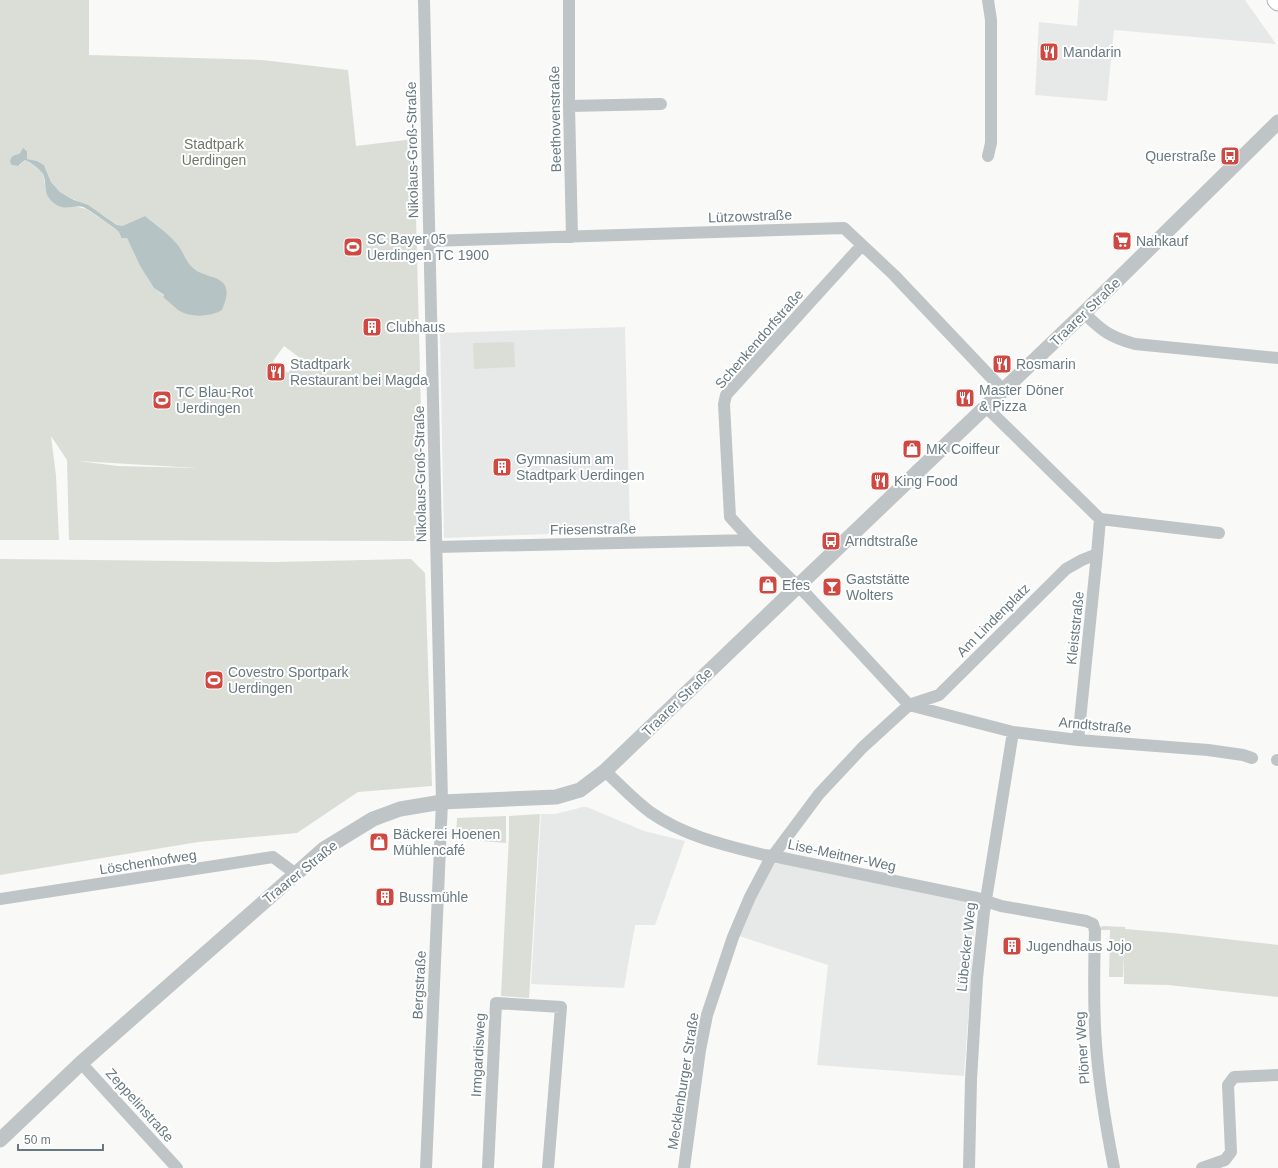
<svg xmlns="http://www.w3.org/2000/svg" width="1278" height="1168" viewBox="0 0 1278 1168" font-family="Helvetica,sans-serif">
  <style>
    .built { fill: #e7e9e8 }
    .green { fill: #daded7; fill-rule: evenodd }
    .water { fill: #b5c3c5 }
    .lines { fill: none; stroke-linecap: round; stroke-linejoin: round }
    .secondary-casing { stroke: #b1b8bb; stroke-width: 19 }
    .minor { stroke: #bfc4c6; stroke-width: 12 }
    .tertiary { stroke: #bfc4c6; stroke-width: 15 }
    .secondary { stroke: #fff; stroke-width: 17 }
    .labels { text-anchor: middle; stroke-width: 4; stroke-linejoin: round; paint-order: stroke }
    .poi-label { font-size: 14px; fill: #67797f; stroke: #fff; text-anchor: start }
    .street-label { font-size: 14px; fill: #67797f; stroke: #fff }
    .park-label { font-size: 14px; fill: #6c7866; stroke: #fff }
  </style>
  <rect width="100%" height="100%" fill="#f9f9f8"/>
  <!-- built -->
  <path class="built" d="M1079,0H1245L1276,44L1114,30L1107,101L1035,95L1039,22L1077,26Z
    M625,327L630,531L444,538L440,333Z
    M583,807H587L644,831L685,841L655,925H635L624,988L531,984L541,814H555Z
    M779,863L971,902L976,909L964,1076L817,1065L828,965L739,936L756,893L774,864Z"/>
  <!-- green -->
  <path class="green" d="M0,0H89V55L262,60L348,70L356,146L414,139L424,528L415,541L69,540L67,460L51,436L56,476L59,540H0ZM25,149L27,151L26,159L37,161L44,165L51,182L60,192L103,215L119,226H122L145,216C156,225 169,234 178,245C182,250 183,257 187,262C194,272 202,275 213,277L195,315L180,311L163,297L164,296L154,288L140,266L127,238H121L119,232L106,222L86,209L78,207H61L56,205L46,192L44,178L42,172L36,167L25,160L20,165L15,166V155L18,154ZM284,346L300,358L288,373L273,361ZM78,461L197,468L118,466Z
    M514,342L515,367L474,369L473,343Z
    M0,559L273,562L411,559L425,573L432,786L358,792L297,833L198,842L0,875Z
    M540,814L529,998L501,996L509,836H516H509V816Z
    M506,816V843L456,839L457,818Z
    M1103,926L1125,927V929L1173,933L1278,945V997L1168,985L1124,984V954L1123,977H1109L1110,930H1100V927Z"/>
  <!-- water -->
  <path class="water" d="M23,148L27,151V159L37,161L44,165L51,182L60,192L74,200L88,205L117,225L122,226L145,216C156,225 169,234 178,245C184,253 185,261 193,268C203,277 216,275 223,283C230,290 225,302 222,310C210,317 190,318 178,310C173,306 168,301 163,297L164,295L154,288L140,266L127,238H121C121,236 119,233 119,232C114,227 88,209 83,207C73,205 64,211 55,204C41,193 48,185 43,174C39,168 31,163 25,160L18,166L12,165L10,162C11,154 15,156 20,153Z"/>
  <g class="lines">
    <defs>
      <path id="secondary" d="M1276,0L1278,2"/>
    </defs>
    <!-- secondary casing -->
    <use href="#secondary" class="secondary-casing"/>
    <!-- minor -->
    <path class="minor" d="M424,0L442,802L426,1168
      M569,0V106L572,237
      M988,0L991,20V143L988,156
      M569,106L661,104
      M429,241L844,228L894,275L1003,390
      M862,245L726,395L724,404L730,517L751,540L807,595L909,705L1013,732L1078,740L1208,750L1243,755L1252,758
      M1084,313C1102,331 1110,337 1135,344L1278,358
      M986,407L1100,519L1097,554L1078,740
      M1100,519L1219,533
      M437,547L751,540
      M1277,760H1278
      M605,771C620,785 634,800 650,812C684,836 724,845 764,855L773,856L977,898L1001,906L1086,921L1093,924L1095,931C1094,968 1093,1006 1096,1044C1099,1086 1106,1127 1114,1168
      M0,899L273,857L296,874
      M81,1063L177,1168
      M488,1168L496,1003L561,1007L548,1168
      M684,1168L700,1050L707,1015L733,937L750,897L769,861L819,794L863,747L909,705L939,695L1066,569L1082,560L1097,554
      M969,1168L971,1080L977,978L984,912L1013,732
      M1202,1168L1225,1160L1231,1152L1228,1085L1234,1077L1278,1075"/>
    <!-- tertiary -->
    <path class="tertiary" d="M0,1140L81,1063L324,849L373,819L400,809L442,802L556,797L580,790L605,771L798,586L1084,313L1278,122"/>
    <!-- secondary -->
    <use href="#secondary" class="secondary"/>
  </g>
  <!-- icons -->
  <defs>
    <symbol id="restaurant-square" viewBox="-11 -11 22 22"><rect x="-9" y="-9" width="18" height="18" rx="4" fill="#cf4842" stroke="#fff"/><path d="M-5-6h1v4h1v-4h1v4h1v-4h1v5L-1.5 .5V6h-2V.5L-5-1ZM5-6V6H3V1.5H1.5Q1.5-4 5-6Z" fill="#fff"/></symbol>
    <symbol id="bus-square" viewBox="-11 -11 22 22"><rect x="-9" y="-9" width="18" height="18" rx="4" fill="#cf4842" stroke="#fff"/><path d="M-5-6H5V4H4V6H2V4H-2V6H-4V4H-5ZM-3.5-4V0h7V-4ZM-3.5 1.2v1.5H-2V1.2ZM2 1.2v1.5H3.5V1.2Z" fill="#fff"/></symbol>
    <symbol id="supermarket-square" viewBox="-11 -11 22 22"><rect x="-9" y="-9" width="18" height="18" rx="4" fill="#cf4842" stroke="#fff"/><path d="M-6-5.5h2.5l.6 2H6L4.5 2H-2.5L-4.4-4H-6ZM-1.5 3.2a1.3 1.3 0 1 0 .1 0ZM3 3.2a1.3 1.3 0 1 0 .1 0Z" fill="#fff"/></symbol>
    <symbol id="stadium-square" viewBox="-11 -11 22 22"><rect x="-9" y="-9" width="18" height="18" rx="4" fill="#cf4842" stroke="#fff"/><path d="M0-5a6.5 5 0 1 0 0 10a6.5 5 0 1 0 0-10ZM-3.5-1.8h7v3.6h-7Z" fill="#fff"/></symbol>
    <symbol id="building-square" viewBox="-11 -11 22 22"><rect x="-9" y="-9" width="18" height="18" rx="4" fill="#cf4842" stroke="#fff"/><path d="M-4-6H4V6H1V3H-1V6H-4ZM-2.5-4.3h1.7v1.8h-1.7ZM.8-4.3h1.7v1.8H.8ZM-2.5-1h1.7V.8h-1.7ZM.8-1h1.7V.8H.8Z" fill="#fff"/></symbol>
    <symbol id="shop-square" viewBox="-11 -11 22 22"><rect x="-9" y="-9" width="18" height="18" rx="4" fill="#cf4842" stroke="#fff"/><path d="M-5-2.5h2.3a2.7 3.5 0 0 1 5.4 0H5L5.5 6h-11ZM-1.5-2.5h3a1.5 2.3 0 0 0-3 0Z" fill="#fff"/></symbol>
    <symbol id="bar-square" viewBox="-11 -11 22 22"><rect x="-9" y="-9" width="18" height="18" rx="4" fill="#cf4842" stroke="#fff"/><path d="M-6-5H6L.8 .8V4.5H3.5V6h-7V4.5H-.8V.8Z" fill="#fff"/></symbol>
  </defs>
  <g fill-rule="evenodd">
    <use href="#restaurant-square" x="1038" y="41" width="22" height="22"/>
    <use href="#bus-square" x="1219" y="145" width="22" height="22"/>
    <use href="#supermarket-square" x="1111" y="230" width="22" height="22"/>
    <use href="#stadium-square" x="342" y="236" width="22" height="22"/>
    <use href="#building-square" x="361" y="316" width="22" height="22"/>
    <use href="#restaurant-square" x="991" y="353" width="22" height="22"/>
    <use href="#restaurant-square" x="265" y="361" width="22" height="22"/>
    <use href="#restaurant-square" x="954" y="387" width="22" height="22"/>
    <use href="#stadium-square" x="151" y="389" width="22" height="22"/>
    <use href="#shop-square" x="901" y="438" width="22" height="22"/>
    <use href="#building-square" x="491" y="456" width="22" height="22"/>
    <use href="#restaurant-square" x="869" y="470" width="22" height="22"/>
    <use href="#bus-square" x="820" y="530" width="22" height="22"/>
    <use href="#shop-square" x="757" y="574" width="22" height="22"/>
    <use href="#bar-square" x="821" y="576" width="22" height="22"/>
    <use href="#stadium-square" x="203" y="669" width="22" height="22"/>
    <use href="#shop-square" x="368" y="831" width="22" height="22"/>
    <use href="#building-square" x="374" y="886" width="22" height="22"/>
    <use href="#building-square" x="1001" y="935" width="22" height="22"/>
  </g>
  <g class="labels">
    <!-- poi labels -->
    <g class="poi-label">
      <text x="1063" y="57">Mandarin</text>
      <text x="1216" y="161" text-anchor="end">Querstraße</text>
      <text x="367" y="244">SC Bayer 05<tspan x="367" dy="16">Uerdingen TC 1900</tspan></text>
      <text x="1136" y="246">Nahkauf</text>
      <text x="386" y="332">Clubhaus</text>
      <text x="290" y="369">Stadtpark<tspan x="290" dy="16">Restaurant bei Magda</tspan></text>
      <text x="1016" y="369">Rosmarin</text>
      <text x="979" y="395">Master Döner<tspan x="979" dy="16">&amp; Pizza</tspan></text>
      <text x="176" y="397">TC Blau-Rot<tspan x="176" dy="16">Uerdingen</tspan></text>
      <text x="926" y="454">MK Coiffeur</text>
      <text x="516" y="464">Gymnasium am<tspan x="516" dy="16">Stadtpark Uerdingen</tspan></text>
      <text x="894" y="486">King Food</text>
      <text x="845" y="546">Arndtstraße</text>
      <text x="846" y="584">Gaststätte<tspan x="846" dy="16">Wolters</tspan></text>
      <text x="782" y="590">Efes</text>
      <text x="228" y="677">Covestro Sportpark<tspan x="228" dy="16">Uerdingen</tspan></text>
      <text x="393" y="839">Bäckerei Hoenen<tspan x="393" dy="16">Mühlencafé</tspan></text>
      <text x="399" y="902">Bussmühle</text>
      <text x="1026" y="951">Jugendhaus Jojo</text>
    </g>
    <!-- street labels -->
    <g class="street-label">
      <text transform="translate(555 119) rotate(-91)" y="5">Beethovenstraße</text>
      <text transform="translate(412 150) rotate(-91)" y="5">Nikolaus-Groß-Straße</text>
      <text transform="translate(750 216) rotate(-2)" y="5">Lützowstraße</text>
      <text transform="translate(1085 312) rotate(-44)" y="5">Traarer Straße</text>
      <text transform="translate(759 339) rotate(-49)" y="5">Schenkendorfstraße</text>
      <text transform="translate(420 474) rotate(-91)" y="5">Nikolaus-Groß-Straße</text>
      <text transform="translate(593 529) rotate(-1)" y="5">Friesenstraße</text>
      <text transform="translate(993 620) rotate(-45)" y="5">Am Lindenplatz</text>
      <text transform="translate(1075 628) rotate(-84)" y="5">Kleiststraße</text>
      <text transform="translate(677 702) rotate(-44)" y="5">Traarer Straße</text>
      <text transform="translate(1095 725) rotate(5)" y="5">Arndtstraße</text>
      <text transform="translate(842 855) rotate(12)" y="5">Lise-Meitner-Weg</text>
      <text transform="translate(148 862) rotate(-9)" y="5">Löschenhofweg</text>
      <text transform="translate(300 872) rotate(-39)" y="5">Traarer Straße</text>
      <text transform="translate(966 947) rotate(-84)" y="5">Lübecker Weg</text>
      <text transform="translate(419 985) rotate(-87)" y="5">Bergstraße</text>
      <text transform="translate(1082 1048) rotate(-94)" y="5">Plöner Weg</text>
      <text transform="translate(478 1055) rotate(-87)" y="5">Irmgardisweg</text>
      <text transform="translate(683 1081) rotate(-81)" y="5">Mecklenburger Straße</text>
      <text transform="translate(140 1105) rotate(48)" y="5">Zeppelinstraße</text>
    </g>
    <!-- park labels -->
    <g class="park-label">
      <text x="214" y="149">Stadtpark<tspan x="214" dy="16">Uerdingen</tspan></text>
    </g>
  </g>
  <!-- scale -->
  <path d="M18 1144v6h85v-6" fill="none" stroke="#67797f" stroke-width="2"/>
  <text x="24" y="1144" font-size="12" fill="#67797f" stroke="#ffffff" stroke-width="3" paint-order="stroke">50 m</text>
</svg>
